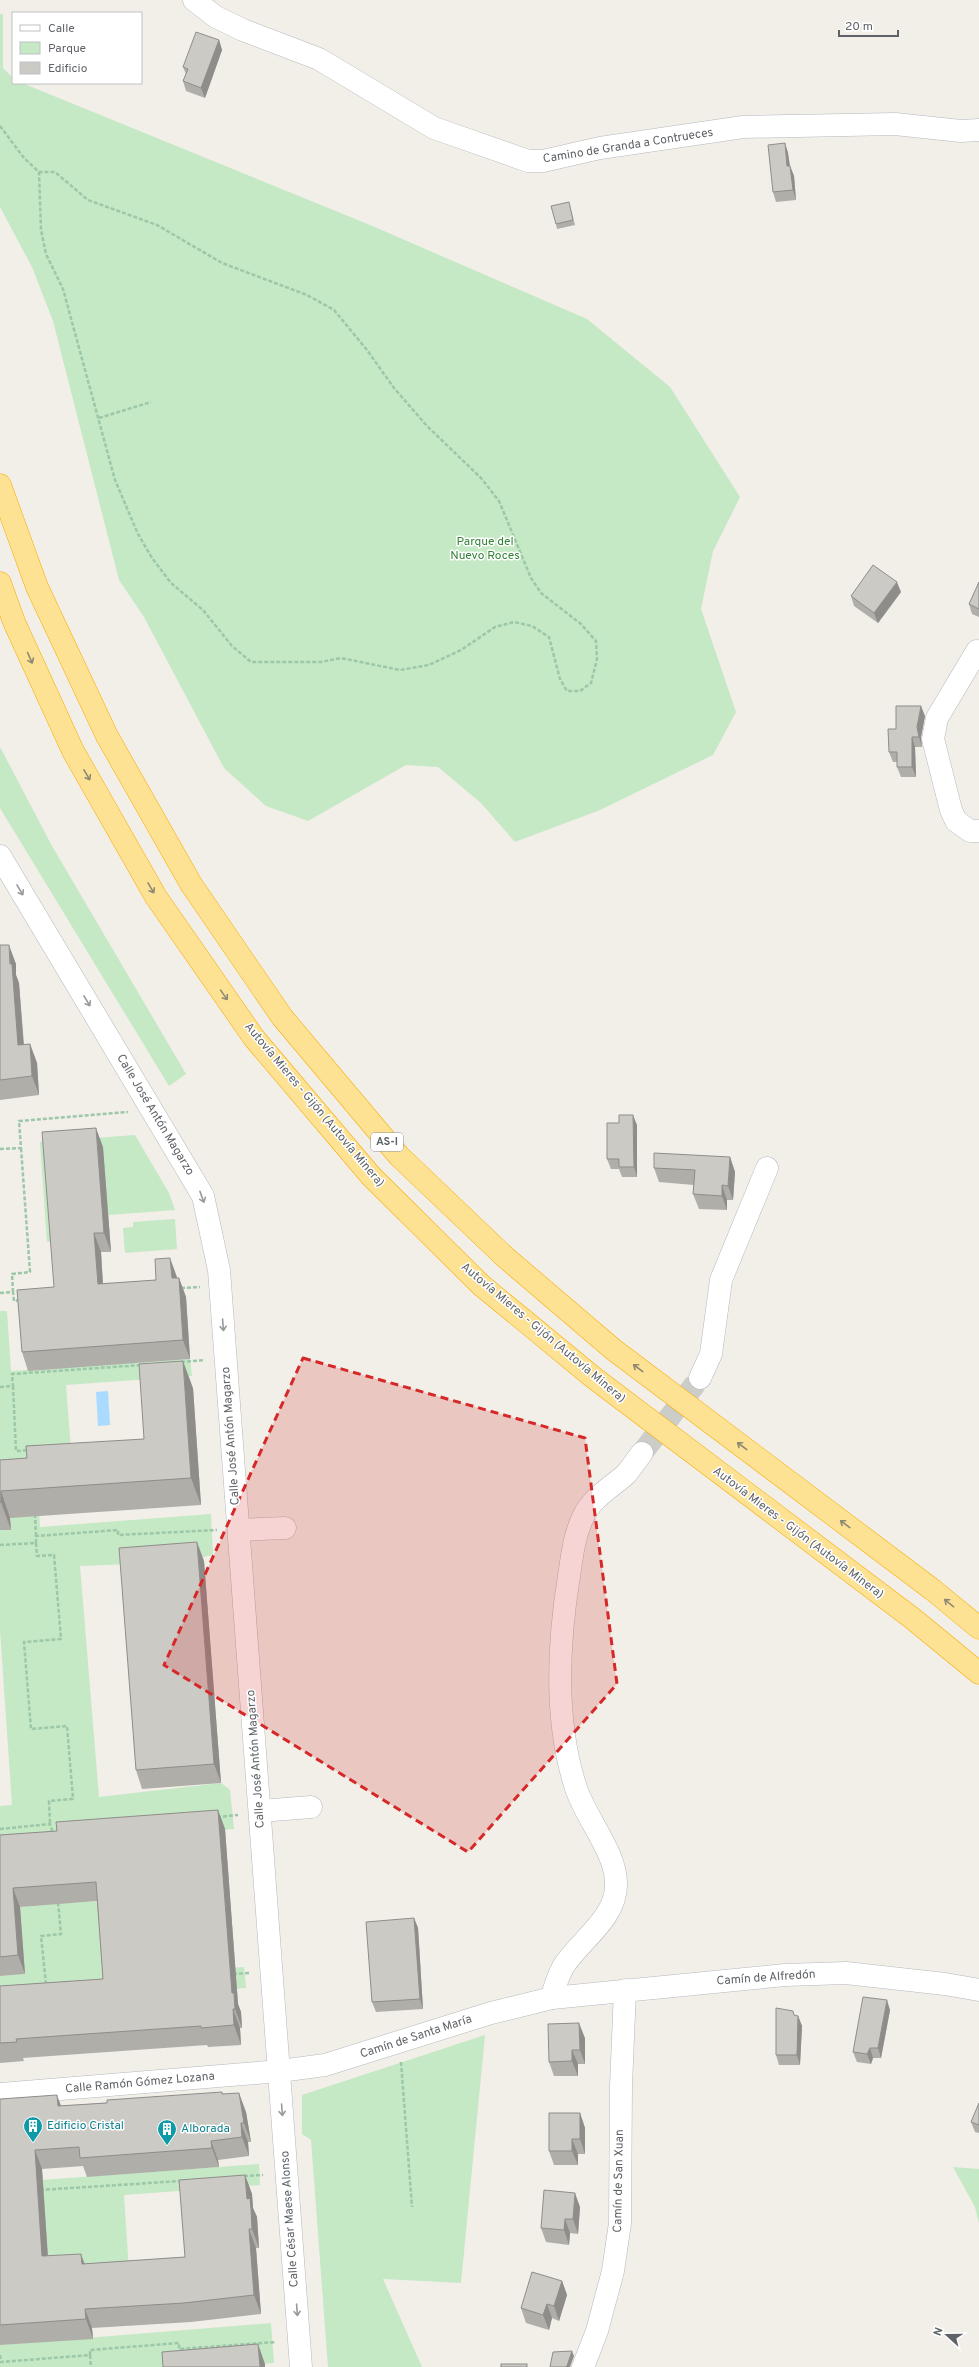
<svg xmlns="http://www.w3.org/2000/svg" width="979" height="2367" font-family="Overpass,sans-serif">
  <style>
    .green { fill: #c5e8c5 }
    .water { fill: #aadaff }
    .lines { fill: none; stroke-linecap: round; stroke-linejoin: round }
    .minor-tunnel { stroke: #ccccc8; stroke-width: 22; stroke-dasharray: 22 11; stroke-linecap: butt }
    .minor-casing { stroke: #b5b8bc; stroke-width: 23 }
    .highway-casing { stroke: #f9ab00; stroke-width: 23 }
    .path { stroke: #9cc7a9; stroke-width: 2.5; stroke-dasharray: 4 2; stroke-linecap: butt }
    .minor { stroke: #fff; stroke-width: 22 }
    .highway { stroke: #fde293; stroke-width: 22 }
    .wall { fill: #afaea9 }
    .shaded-wall { fill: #8f8d8a }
    .building { fill: #cccac5; stroke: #8f8d8a }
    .oneway { stroke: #8e8975 }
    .oneway2 { stroke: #979a9d }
    .marked { fill: #d62828; fill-opacity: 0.2; stroke: #d62828; stroke-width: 3; stroke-dasharray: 8 5; stroke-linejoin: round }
    .labels { text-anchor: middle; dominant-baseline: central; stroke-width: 3; stroke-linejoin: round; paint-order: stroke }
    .shield { fill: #fff; stroke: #8f9295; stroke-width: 1 }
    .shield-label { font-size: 11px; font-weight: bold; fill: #5f6368 }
    .street-label { font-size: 12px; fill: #5f6368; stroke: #fff }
    .park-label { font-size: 12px; fill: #348238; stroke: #fff }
    .culture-label { font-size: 12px; fill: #0d838f; stroke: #fff; text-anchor: start }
  </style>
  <rect width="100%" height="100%" fill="#f1efe8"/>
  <g class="green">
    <path d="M0,14H3V68L13,78V83H22L370,225L587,319L670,387L740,497L713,551L701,609L736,712L713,755L600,810L515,842L481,803L438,767L406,765L308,821L266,806L224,768L144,617L119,580L53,321L32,267L0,207Z"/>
    <path d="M0,747L52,846L186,1074L169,1086L0,808Z"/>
    <path d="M135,1135L169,1193L175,1210L108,1215L103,1147L56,1241L47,1242L40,1142Z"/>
    <path d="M175,1219L177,1249L125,1253L123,1228L133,1227V1222Z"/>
    <path d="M0,1311H7L11,1371L190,1359L192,1376L66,1385L72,1462L36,1466L40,1527L211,1514L213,1555L203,1557L204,1561L80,1566L99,1797L221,1783L230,1790L234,1829L63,1841L68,1903L103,1901L108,1977L244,1967L246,1988L75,2000L79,2054L64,2052L0,2006V1976L25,1974L20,1907L50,1904L0,1855V1806L12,1805L0,1630V1530L11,1529L9,1487L0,1467Z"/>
    <path d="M485,2035L461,2283L383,2279L422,2367H328L311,2140L302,2134V2095Z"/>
    <path d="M259,2164L260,2185L124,2195L129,2272L49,2275L0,2183Z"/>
    <path d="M953,2167L979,2169V2224L975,2207Z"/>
    <path d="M271,2323L274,2363L220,2367H0V2345Z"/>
  </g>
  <path class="water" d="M108,1391L110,1425L98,1426L96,1392Z"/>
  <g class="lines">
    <path class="minor-tunnel" d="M642,1453L700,1378"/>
    <defs>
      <g id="minor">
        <path d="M194,0L216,17L243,30L319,59L434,128L528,161H543L600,148L743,127L895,124L961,131L979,130"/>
        <path d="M977,651L937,718L933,739L951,810L956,821L970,831H979"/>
        <path d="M0,856L203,1196L219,1270L301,2367"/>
        <path d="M700,1378L711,1354L721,1280L767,1168"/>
        <path d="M239,1530L285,1528"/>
        <path d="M260,1811L311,1807"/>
        <path d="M552,1998C554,1987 558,1977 563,1967C579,1941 616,1919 616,1885C617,1853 586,1819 576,1788C554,1721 558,1644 569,1576C572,1556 574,1536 583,1517C591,1499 610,1488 625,1475C631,1469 636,1460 642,1453"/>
        <path d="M0,2094L280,2071L325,2065L491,2013L552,1998L785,1975L846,1973L945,1984L979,1990"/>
        <path d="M583,2367L597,2331L613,2271L620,2223L621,2086L625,1990"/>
      </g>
      <g id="highway">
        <path d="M0,485L37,587L107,736L191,884L282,1017L399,1156L505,1257L614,1350L933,1590L979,1628"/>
        <path d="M0,583L14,622L73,751L156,897L254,1038L371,1176L481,1285L594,1378L912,1618L979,1673"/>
      </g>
    </defs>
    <use href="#minor" class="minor-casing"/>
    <use href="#highway" class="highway-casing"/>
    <g class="path">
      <path d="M0,126L24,158L39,172H55L88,200L157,225L222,263L307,295L334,310L367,350L394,388L427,426L481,478L499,501L531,578L541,593L581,624L596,641L597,659L591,683L580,691H567L560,679L549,637L532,626L514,622L495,627L461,650L429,665L400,670L341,658L321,662H251L232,646L203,610L171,583L152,558L138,534L115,480L63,289L46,254L41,230L39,172"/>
      <path d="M99,418L151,402"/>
      <path d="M0,1149L21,1148L19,1121L128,1112"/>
      <path d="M181,1288L200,1287"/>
      <path d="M13,1292L12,1274L30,1272L21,1148"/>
      <path d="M0,1293L13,1292L14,1301L20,1300"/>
      <path d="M181,1362L205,1360"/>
      <path d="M13,1386L16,1451L30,1450"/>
      <path d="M0,1387L13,1386L12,1374L142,1365"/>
      <path d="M35,1514L36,1536"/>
      <path d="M36,1543L37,1556L54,1555L61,1639L24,1642L31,1729L67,1726L73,1799L49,1801L50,1824"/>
      <path d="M0,1545L36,1543V1536L118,1530V1535L217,1530"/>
      <path d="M217,1817L238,1815"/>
      <path d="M0,1829L50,1824L53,1833"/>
      <path d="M233,1974L249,1973"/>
      <path d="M46,1984L41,1936L61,1934L58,1902"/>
      <path d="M401,2062L412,2207"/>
      <path d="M244,2176L263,2175"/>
      <path d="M40,2190L181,2181"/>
      <path d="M0,2355L1,2362L90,2355V2350L179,2343V2349L276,2342"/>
      <path d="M90,2355L91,2367"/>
    </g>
    <use href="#minor" class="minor"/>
    <use href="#highway" class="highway"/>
  </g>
  <g class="wall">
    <path d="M219,40L222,50L205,98L186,91L183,81L186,74L183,67Z"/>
    <path d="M785,143L788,153L790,166L794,176L796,200L776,202L773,192Z"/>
    <path d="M570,207L575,225L557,229L556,224Z"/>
    <path d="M979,582V617L972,614L969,604Z"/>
    <path d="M901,592L878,623L854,606L851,596Z"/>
    <path d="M925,716L921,737L922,747H915L916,777H901L897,767V762H893L889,752L896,729Z"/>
    <path d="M0,945L16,964V975L19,983L24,1044H30L37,1063L39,1095L0,1100Z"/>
    <path d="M637,1125V1177H622L619,1169H611L607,1159Z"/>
    <path d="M103,1147L111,1252H101L103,1284L179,1278L186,1297L190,1359L28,1371L22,1352L54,1287Z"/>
    <path d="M730,1157L735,1172L733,1200H727V1210L699,1209L693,1194L694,1185L659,1182L654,1168Z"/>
    <path d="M193,1388L201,1505L10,1518L11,1530H0V1460L27,1458L144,1439Z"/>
    <path d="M204,1561L221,1783L142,1789L136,1770Z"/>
    <path d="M218,1810L225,1829L238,2004L241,2012L242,2028H240L241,2045L208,2047L207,2045L79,2054L23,2058L24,2061L0,2063V1986L103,1979L97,1901L20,1907L25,1974L0,1976V1835L57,1831Z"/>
    <path d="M414,1918L418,1928L423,2009L376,2012L372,2002Z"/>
    <path d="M890,2010L881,2058H873L871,2064L857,2062L853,2052Z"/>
    <path d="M795,2015L798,2016L802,2026L800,2065H779L776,2055Z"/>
    <path d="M585,2038V2064H578V2076H554L549,2062Z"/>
    <path d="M223,2094L246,2112L251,2142H248L249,2156L218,2160L219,2167L87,2177L83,2166L42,2169L48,2256L85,2264L185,2257L245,2175L252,2194L253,2208L257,2217L259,2248H256L261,2314L191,2322L92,2328L93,2339L0,2345V2099L61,2106Z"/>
    <path d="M979,2103V2133L975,2132L971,2122Z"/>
    <path d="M580,2113L585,2128V2154H578V2165H554L549,2151Z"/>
    <path d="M580,2207L578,2234L570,2233L569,2245L546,2242L541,2228Z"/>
    <path d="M562,2281L567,2295L559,2321L552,2318L549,2330L526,2323L521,2308Z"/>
  </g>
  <g class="shaded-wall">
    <path d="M219,40L222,50L205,98L201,88Z"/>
    <path d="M785,143L788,153L791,176L787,166Z"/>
    <path d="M790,166L794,176L796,200L793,190Z"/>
    <path d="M897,582L901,592L878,623L874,613Z"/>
    <path d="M921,706L925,716L921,737L922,747L919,737L917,727Z"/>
    <path d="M912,737L915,747L916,777L912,767Z"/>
    <path d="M9,945L16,964V975L19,983L25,1064L18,1045Z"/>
    <path d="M30,1044L37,1063L39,1095L32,1076Z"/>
    <path d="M633,1115L637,1125V1177L634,1167Z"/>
    <path d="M96,1128L103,1147L111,1252L104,1233Z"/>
    <path d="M730,1157L735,1172L733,1200L728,1186Z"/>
    <path d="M722,1185L727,1200V1210L722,1196Z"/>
    <path d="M94,1233L101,1252L104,1303L98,1284Z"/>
    <path d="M170,1258L177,1277L179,1297L172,1278Z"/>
    <path d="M179,1278L186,1297L190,1359L183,1340Z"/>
    <path d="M183,1361L193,1388L201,1505L191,1478Z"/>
    <path d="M1,1491L10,1518L11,1530L1,1502Z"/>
    <path d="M197,1542L204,1561L221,1783L214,1764Z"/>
    <path d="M218,1810L225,1829L238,2004L241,2012L242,2028L235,2009L232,1993Z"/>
    <path d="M13,1888L20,1907L25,1974L18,1955Z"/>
    <path d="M414,1918L418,1928L423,2009L420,1999Z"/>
    <path d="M887,2000L890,2010L881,2058L878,2048Z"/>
    <path d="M233,2009L240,2028L241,2045L234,2025Z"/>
    <path d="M798,2016L802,2026L800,2065L797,2055Z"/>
    <path d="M579,2023L585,2038V2064L580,2050Z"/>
    <path d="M870,2048L873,2058L871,2064L867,2054Z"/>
    <path d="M572,2050L578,2064V2076L572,2061Z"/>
    <path d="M239,2093L246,2112L251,2142L244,2123Z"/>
    <path d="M57,2095L64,2114L58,2106Z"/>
    <path d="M580,2113L585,2128V2154L580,2139Z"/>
    <path d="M241,2123L248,2142L249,2156L242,2137Z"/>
    <path d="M572,2139L578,2154V2165L572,2151Z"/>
    <path d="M211,2141L218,2160L219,2167L212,2148Z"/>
    <path d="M35,2150L42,2169L49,2275L42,2256Z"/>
    <path d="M245,2175L252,2194L253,2208L257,2217L259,2248L252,2229L247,2199Z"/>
    <path d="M575,2193L580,2207L578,2234L573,2219Z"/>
    <path d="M565,2219L570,2233L569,2245L564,2230Z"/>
    <path d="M249,2229L256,2248L261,2314L254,2295Z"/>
    <path d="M81,2254L88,2273L82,2264Z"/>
    <path d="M562,2281L567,2295L559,2321L554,2306Z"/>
    <path d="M547,2304L552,2318L549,2330L543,2315Z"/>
    <path d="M85,2309L92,2328L93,2339L86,2319Z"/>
    <path d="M258,2344L265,2364V2367H260Z"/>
    <path d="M572,2351L574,2356L570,2367H566Z"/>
  </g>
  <g class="building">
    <path d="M196,32L219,40L201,88L183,81L188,69L183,67Z"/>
    <path d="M785,143L787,166H790L793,190L773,192L768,145Z"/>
    <path d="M569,202L573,220L556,224L551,206Z"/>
    <path d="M873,565L897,582L874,613L851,596Z"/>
    <path d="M979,582V609L969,604Z"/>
    <path d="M896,706H921L917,727L919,737H912V767H897V752H889L888,729H896Z"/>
    <path d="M0,945H9L10,964H12L18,1045L30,1044L32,1076L0,1080Z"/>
    <path d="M619,1115H633L634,1167H619V1159H607V1123H619Z"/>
    <path d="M96,1128L104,1233H94L98,1284L156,1280L155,1259L170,1258L172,1278H179L183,1340L22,1352L17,1290L54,1287L42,1132Z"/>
    <path d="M654,1153L730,1157L728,1186L722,1185V1196L693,1194L695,1170L654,1168Z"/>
    <path d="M183,1361L191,1478L1,1491V1502L0,1503V1460L27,1458L26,1446L144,1439L139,1364Z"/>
    <path d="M197,1542L214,1764L136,1770L119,1548Z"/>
    <path d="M218,1810L232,1993H234L235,2009H233L234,2025L201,2028V2026L72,2035L16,2039L17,2042L0,2043V1986L103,1979L96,1882L13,1888L18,1955L0,1957V1835L57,1831L56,1822Z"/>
    <path d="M414,1918L420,1999L372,2002L366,1922Z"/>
    <path d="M863,1997L887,2000L878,2048H870L867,2054L853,2052Z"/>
    <path d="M776,2008L793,2011L794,2015L798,2016L797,2055H776Z"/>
    <path d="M579,2023L580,2050H572V2061L549,2062L548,2024Z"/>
    <path d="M222,2092V2094L239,2093L244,2123H241L242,2137L211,2141L212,2148L80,2158L79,2147L35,2150L42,2256L81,2254L82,2264L185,2257L179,2180L245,2175L247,2199L250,2198L251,2209L252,2229H249L254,2295L184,2303L85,2309L86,2319L0,2325V2099L57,2095L58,2106L107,2103V2100Z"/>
    <path d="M979,2103V2125L971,2122Z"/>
    <path d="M549,2113H580V2139H572V2151H549Z"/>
    <path d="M544,2190L575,2193L573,2219H565L564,2230L541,2228Z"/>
    <path d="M532,2272L562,2281L554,2306L547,2304L543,2315L521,2308Z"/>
    <path d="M258,2344L260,2367H163L162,2352Z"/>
    <path d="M572,2351L567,2366L566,2367H550L553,2352Z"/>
    <rect x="501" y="2364" width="26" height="3"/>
  </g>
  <defs><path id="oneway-shaft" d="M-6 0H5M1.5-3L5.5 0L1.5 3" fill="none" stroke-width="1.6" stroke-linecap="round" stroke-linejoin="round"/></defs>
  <g class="oneway">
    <use href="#oneway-shaft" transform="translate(30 658) rotate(66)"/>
    <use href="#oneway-shaft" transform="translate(87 775) rotate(60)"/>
    <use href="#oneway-shaft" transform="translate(151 888) rotate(60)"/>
    <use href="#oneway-shaft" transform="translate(224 995) rotate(55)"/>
    <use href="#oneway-shaft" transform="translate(638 1368) rotate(-143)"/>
    <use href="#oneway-shaft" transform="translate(742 1446) rotate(-143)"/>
    <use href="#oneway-shaft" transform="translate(845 1524) rotate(-143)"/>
    <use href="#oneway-shaft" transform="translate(949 1603) rotate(-141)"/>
  </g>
  <g class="oneway2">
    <use href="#oneway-shaft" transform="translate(20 890) rotate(59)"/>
    <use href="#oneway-shaft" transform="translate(87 1001) rotate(59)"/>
    <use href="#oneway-shaft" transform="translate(202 1197) rotate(70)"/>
    <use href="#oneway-shaft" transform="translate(223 1325) rotate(86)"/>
    <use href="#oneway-shaft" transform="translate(282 2110) rotate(86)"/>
    <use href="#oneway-shaft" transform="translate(297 2310) rotate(86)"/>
  </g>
  <path class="marked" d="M303,1358L585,1438L617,1684L468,1852L164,1665Z"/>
  <defs>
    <symbol id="building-pin" viewBox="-11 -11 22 30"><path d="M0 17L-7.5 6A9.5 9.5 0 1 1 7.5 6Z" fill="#0f9aa8" stroke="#fff"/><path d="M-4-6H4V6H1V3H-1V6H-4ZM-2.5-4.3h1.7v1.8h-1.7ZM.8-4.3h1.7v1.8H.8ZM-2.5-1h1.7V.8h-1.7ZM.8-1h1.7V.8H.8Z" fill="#fff"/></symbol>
  </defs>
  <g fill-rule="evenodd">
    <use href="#building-pin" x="22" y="2115" width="22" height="30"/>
    <use href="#building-pin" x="156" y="2118" width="22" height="30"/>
  </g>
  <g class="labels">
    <rect class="shield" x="371" y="1133" width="32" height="18" rx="3"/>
    <g class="shield-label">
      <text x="387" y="1142">AS-I</text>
    </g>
    <g class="street-label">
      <text transform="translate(628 146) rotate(-9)">Camino de Granda a Contrueces</text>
      <text transform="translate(314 1105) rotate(50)">Autovía Mieres - Gijón (Autovía Minera)</text>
      <text transform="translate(155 1115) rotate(59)">Calle José Antón Magarzo</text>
      <text transform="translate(543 1333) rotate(40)">Autovía Mieres - Gijón (Autovía Minera)</text>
      <text transform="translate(231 1436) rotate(-94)">Calle José Antón Magarzo</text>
      <text transform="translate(798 1533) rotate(37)">Autovía Mieres - Gijón (Autovía Minera)</text>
      <text transform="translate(256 1759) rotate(-94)">Calle José Antón Magarzo</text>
      <text transform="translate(766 1978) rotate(-4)">Camín de Alfredón</text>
      <text transform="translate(416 2037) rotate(-18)">Camín de Santa María</text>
      <text transform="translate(140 2083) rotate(-5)">Calle Ramón Gómez Lozana</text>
      <text transform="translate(619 2181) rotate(-89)">Camín de San Xuan</text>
      <text transform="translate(290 2219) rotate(-94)">Calle César Maese Alonso</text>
    </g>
    <g class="park-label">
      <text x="485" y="542">Parque del<tspan x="485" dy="14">Nuevo Roces</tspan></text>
    </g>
    <g class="culture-label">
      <text x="47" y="2126">Edificio Cristal</text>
      <text x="181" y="2129">Alborada</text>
    </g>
  </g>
  <rect x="12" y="12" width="130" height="72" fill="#ffffff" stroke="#bfc1c3"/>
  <rect x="20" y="25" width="20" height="6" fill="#ffffff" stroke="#bfc1c3"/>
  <text x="48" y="32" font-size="12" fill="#5f6368">Calle</text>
  <rect x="20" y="42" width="20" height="12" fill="#c5e8c5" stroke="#bfc1c3"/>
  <text x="48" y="52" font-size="12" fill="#5f6368">Parque</text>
  <rect x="20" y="62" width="20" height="12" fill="#cccac5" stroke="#bfc1c3"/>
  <text x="48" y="72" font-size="12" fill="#5f6368">Edificio</text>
  <g transform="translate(947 2335) rotate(291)" stroke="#ffffff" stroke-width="3" paint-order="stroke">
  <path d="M0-3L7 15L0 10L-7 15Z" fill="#5f6368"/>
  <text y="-6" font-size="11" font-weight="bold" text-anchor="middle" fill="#5f6368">N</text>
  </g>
  <path d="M839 30v6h59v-6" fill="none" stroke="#5f6368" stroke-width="2"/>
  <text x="845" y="30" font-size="12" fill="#5f6368" stroke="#ffffff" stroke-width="3" paint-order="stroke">20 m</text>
</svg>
